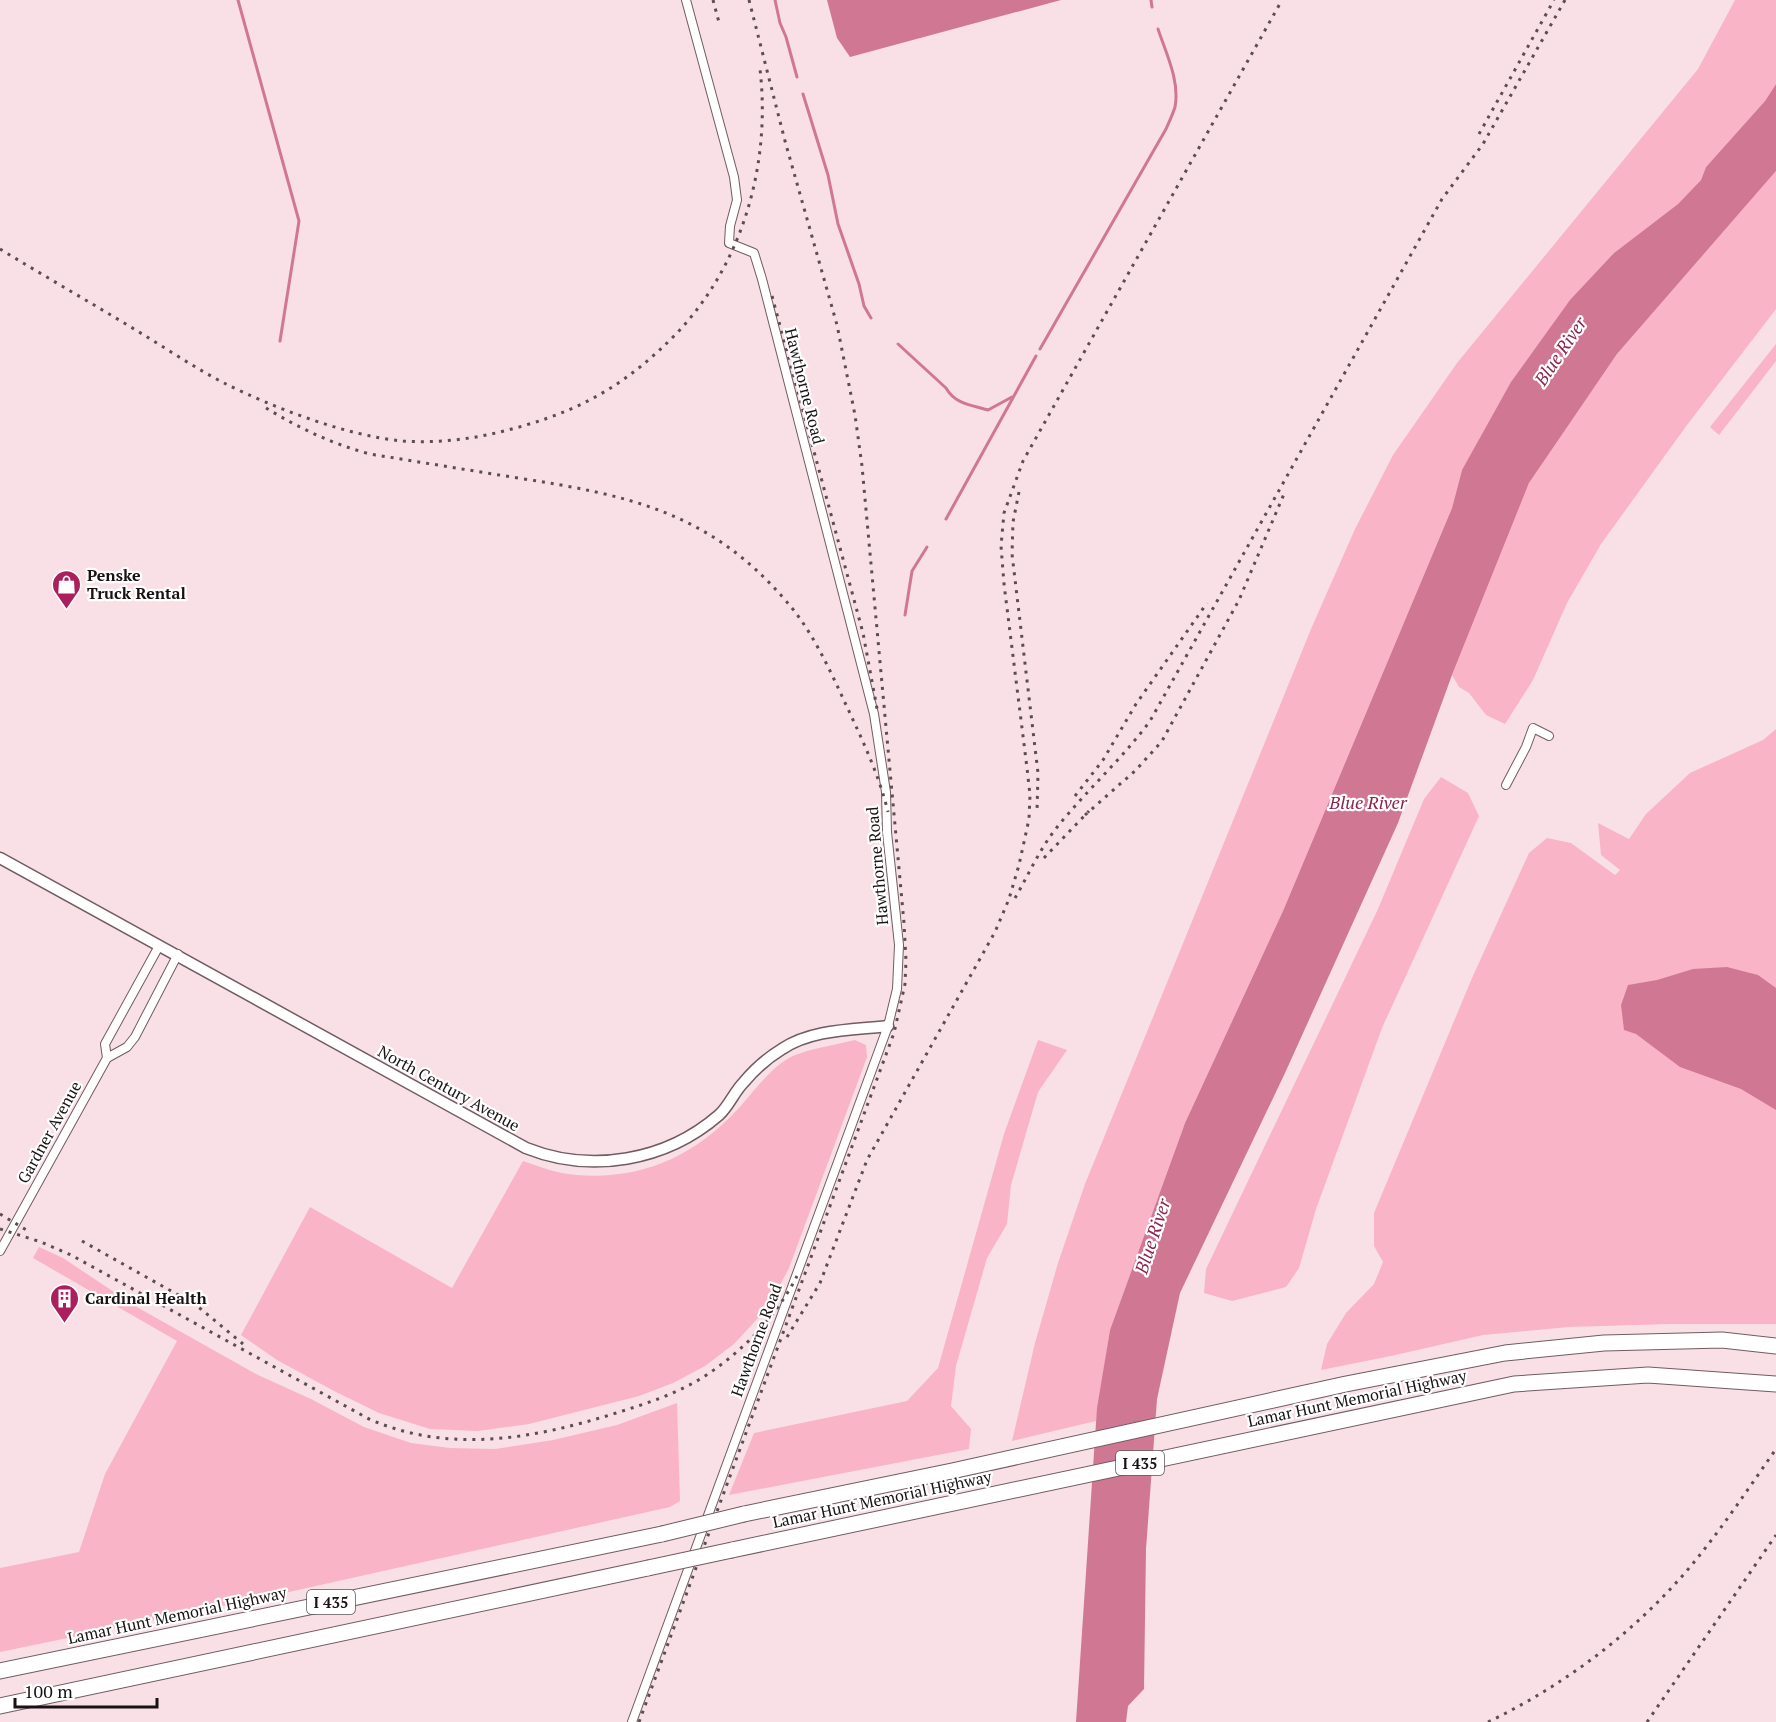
<svg xmlns="http://www.w3.org/2000/svg" width="1776" height="1722" font-family="'PT Serif',serif">
  <style>
    .green { fill: #fab4c8 }
    .water { fill: #d07893 }
    .lines { fill: none; stroke-linecap: round; stroke-linejoin: round }
    .stream { stroke: #d07893; stroke-width: 3 }
    .minor-casing { stroke: #705c61; stroke-width: 10 }
    .tertiary-casing { stroke: #705c61; stroke-width: 13 }
    .motorway-casing { stroke: #705c61; stroke-width: 17 }
    .minor { stroke: #fff; stroke-width: 8 }
    .tertiary { stroke: #fff; stroke-width: 10 }
    .motorway { stroke: #fff; stroke-width: 15 }
    .rail { stroke: #5b4e52; stroke-width: 3; stroke-dasharray: 3 6; stroke-linecap: butt }
    .motorway-bridge-casing { stroke: #705c61; stroke-width: 17; stroke-linecap: butt }
    .motorway-bridge { stroke: #fff; stroke-width: 15 }
    .labels { text-anchor: middle; dominant-baseline: central; stroke-width: 4.5; stroke-linejoin: round; paint-order: stroke }
    .shield { fill: #fff; stroke: #5e585a; stroke-width: 1.5 }
    .shield-label { font-size: 15px; font-weight: bold; fill: #191113 }
    .street-label { font-size: 16px; fill: #191113; stroke: #fff }
    .poi-label { font-size: 16px; font-weight: bold; fill: #191113; stroke: #fff; text-anchor: start }
    .water-label { font-size: 18px; font-style: italic; fill: #8c234e; stroke: #fff }
  </style>
  <rect width="100%" height="100%" fill="#f8e0e6"/>
  <g class="green">
    <path d="M1735,0H1776V84L1765,101L1706,167L1701,180L1678,204L1614,253L1462,470L1452,508L1283,911L1185,1123L1110,1330L1096,1421L1012,1441L1035,1343L1058,1263L1085,1184L1311,629L1355,529L1393,455L1457,363L1698,69Z"/>
    <path d="M1776,171V309L1687,425L1601,544L1567,603L1533,680L1505,724L1486,715L1469,693L1459,687L1452,675L1529,483L1617,354Z"/>
    <path d="M1776,344V361L1719,435L1710,427Z"/>
    <path d="M1776,729V1324H1670L1569,1327L1483,1335L1391,1356L1321,1370L1327,1344L1346,1313L1374,1284L1383,1262L1374,1246V1213L1472,978L1529,853L1547,838L1571,843L1615,875L1620,870L1601,855L1598,823L1629,839L1646,814L1690,773L1763,740Z"/>
    <path d="M1441,777L1468,793L1479,816L1382,1028L1316,1209L1299,1268L1286,1287L1232,1301L1204,1293L1206,1269L1378,909L1424,799Z"/>
    <path d="M855,1040L866,1045L867,1057L789,1268L769,1306L734,1344L705,1366L673,1383L639,1396L529,1424L478,1431L430,1429L379,1413L334,1391L277,1360L241,1335L310,1207L452,1288L523,1161C540,1167 559,1174 577,1175C641,1180 693,1157 737,1110C752,1094 772,1065 793,1056C812,1048 835,1045 855,1040Z"/>
    <path d="M1038,1040L1067,1050L1038,1092L1011,1185L1007,1224L987,1258L956,1366L951,1406L971,1429L969,1449L729,1495L754,1433L907,1401L938,1368L1004,1134Z"/>
    <path d="M39,1247L63,1258L135,1306L258,1375L311,1399L364,1427L411,1443L450,1448L495,1449L553,1440L617,1425L677,1403L680,1501L670,1507L280,1594L0,1652V1568L79,1552L105,1474L177,1341L33,1258Z"/>
  </g>
  <g class="water">
    <path d="M827,0H1061L850,57L837,38Z"/>
    <path d="M1776,84V171L1617,354L1529,483L1452,675L1398,823L1285,1073L1180,1293L1157,1399L1146,1549L1144,1689L1128,1706L1126,1722H1076L1097,1408L1110,1330L1185,1123L1283,911L1452,508L1462,470L1511,382L1570,300L1614,253L1678,204L1701,180L1706,167L1765,101Z"/>
    <path d="M1727,967L1758,975L1776,988V1110L1741,1089L1680,1067L1636,1034L1624,1030L1621,1005L1628,985L1657,980L1693,969Z"/>
  </g>
  <g class="lines">
    <g class="stream">
      <path d="M238,0L299,221L280,341"/>
      <path d="M775,0L780,23L786,37L797,77"/>
      <path d="M1151,0L1152,7"/>
      <path d="M803,94L828,175L838,224L859,284L864,306L871,318"/>
      <path d="M898,344L946,388C955,404 971,405 988,410L1012,397"/>
      <path d="M1040,349L1166,129C1169,122 1173,114 1175,107C1180,81 1166,53 1158,29"/>
      <path d="M946,519L1036,356"/>
      <path d="M905,615L912,571L927,547"/>
    </g>
    <defs>
      <g id="minor">
        <path d="M1506,785L1526,747L1533,728L1549,736"/>
        <path d="M107,1058L127,1047L135,1037L178,954"/>
        <path d="M0,1251L107,1058L105,1044L159,946"/>
        <path d="M632,1722L888,1026L897,989L899,945L887,832L886,792L874,714L762,279L754,253L729,243L730,226L737,200L734,177L686,0"/>
      </g>
      <path id="tertiary" d="M0,858L526,1148C591,1174 666,1161 719,1115C729,1106 734,1092 744,1082C754,1070 769,1057 782,1049C812,1029 853,1030 888,1026"/>
      <g id="motorway">
        <path d="M744,1514L952,1471L1346,1384L1505,1353L1604,1343L1722,1340L1776,1346"/>
        <path d="M732,1550L1514,1384L1648,1375L1776,1384"/>
        <path d="M0,1671L662,1534"/>
        <path d="M0,1706L648,1568"/>
      </g>
    </defs>
    <use href="#minor" class="minor-casing"/>
    <use href="#tertiary" class="tertiary-casing"/>
    <use href="#motorway" class="motorway-casing"/>
    <use href="#minor" class="minor"/>
    <use href="#tertiary" class="tertiary"/>
    <use href="#motorway" class="motorway"/>
    <g class="rail">
      <path d="M713,0L720,26"/>
      <path d="M1479,134L1554,0"/>
      <path d="M0,249C46,277 93,304 139,332C167,349 195,368 224,383C274,408 347,436 403,441C445,444 486,437 526,425C588,407 631,380 676,334C743,264 771,164 760,69"/>
      <path d="M772,296L863,633L878,714"/>
      <path d="M266,408C299,428 332,444 370,454C419,462 468,470 518,478C628,495 710,512 786,601C810,628 826,662 841,694C859,733 878,771 888,812"/>
      <path d="M1019,492L1013,522L1012,554L1038,773L1037,811"/>
      <path d="M1075,796L1103,760L1136,704L1207,603"/>
      <path d="M1085,815L1136,770L1162,741L1239,600L1284,494"/>
      <path d="M1044,858L1089,811"/>
      <path d="M1015,898C1029,874 1040,848 1058,826C1087,790 1122,759 1150,721L1442,199L1483,144L1565,0"/>
      <path d="M0,1214L28,1231"/>
      <path d="M0,1229L41,1242L71,1255L369,1419C449,1454 532,1439 613,1414C645,1404 677,1394 705,1376C743,1351 776,1317 797,1276"/>
      <path d="M82,1241L196,1305L243,1344"/>
      <path d="M787,1337L820,1283L867,1160L995,932L1009,899L1019,865L1029,819L1030,795L1027,768L1004,584L1001,546L1004,513L1023,461L1282,0"/>
      <path d="M639,1722L894,1033L905,984L906,961L904,923L862,466L855,415L837,325L785,141L749,0"/>
      <path d="M1488,1722C1565,1685 1635,1632 1690,1567C1721,1530 1748,1489 1776,1449"/>
      <path d="M1647,1722L1776,1535"/>
    </g>
    <defs>
      <g id="motorway-bridge">
        <path d="M662,1534L744,1514"/>
        <path d="M648,1568L732,1550"/>
      </g>
    </defs>
    <use href="#motorway-bridge" class="motorway-bridge-casing"/>
    <use href="#motorway-bridge" class="motorway-bridge"/>
  </g>
  <defs>
    <symbol id="shop-pin" viewBox="-11 -11 22 30"><path d="M0 17L-7.5 6A9.5 9.5 0 1 1 7.5 6Z" fill="#ac1f5d" stroke="#fff"/><path d="M-5-2.5h2.3a2.7 3.5 0 0 1 5.4 0H5L5.5 6h-11ZM-1.5-2.5h3a1.5 2.3 0 0 0-3 0Z" fill="#fff"/></symbol>
    <symbol id="building-pin" viewBox="-11 -11 22 30"><path d="M0 17L-7.5 6A9.5 9.5 0 1 1 7.5 6Z" fill="#ac1f5d" stroke="#fff"/><path d="M-4-6H4V6H1V3H-1V6H-4ZM-2.5-4.3h1.7v1.8h-1.7ZM.8-4.3h1.7v1.8H.8ZM-2.5-1h1.7V.8h-1.7ZM.8-1h1.7V.8H.8Z" fill="#fff"/></symbol>
  </defs>
  <g fill-rule="evenodd">
    <use href="#shop-pin" x="50" y="568" width="33" height="45"/>
    <use href="#building-pin" x="48" y="1282" width="33" height="45"/>
  </g>
  <g class="labels">
    <g class="shield">
      <rect x="1116" y="1451" width="48" height="24" rx="4.5"/>
      <rect x="307" y="1590" width="48" height="24" rx="4.5"/>
    </g>
    <g class="shield-label">
      <text x="1140" y="1463">I 435</text>
      <text x="331" y="1602">I 435</text>
    </g>
    <g class="street-label">
      <text transform="translate(805 386) rotate(76)">Hawthorne Road</text>
      <text transform="translate(877 866) rotate(-95)">Hawthorne Road</text>
      <text transform="translate(449 1088) rotate(29)">North Century Avenue</text>
      <text transform="translate(49 1132) rotate(-61)">Gardner Avenue</text>
      <text transform="translate(756 1340) rotate(-70)">Hawthorne Road</text>
      <text transform="translate(1357 1398) rotate(-12)">Lamar Hunt Memorial Highway</text>
      <text transform="translate(882 1499) rotate(-12)">Lamar Hunt Memorial Highway</text>
      <text transform="translate(177 1615) rotate(-12)">Lamar Hunt Memorial Highway</text>
    </g>
    <g class="poi-label">
      <text x="87" y="575">Penske<tspan x="87" dy="18">Truck Rental</tspan></text>
      <text x="85" y="1298">Cardinal Health</text>
    </g>
    <g class="water-label">
      <text transform="translate(1560 351) rotate(-56)">Blue River</text>
      <text x="1368" y="802">Blue River</text>
      <text transform="translate(1152 1236) rotate(-72)">Blue River</text>
    </g>
  </g>
  <path d="M15 1698v9h142v-9" fill="none" stroke="#191113" stroke-width="3"/>
  <text x="24" y="1698" font-size="18" fill="#191113" stroke="#ffffff" stroke-width="4.5" paint-order="stroke">100 m</text>
</svg>
